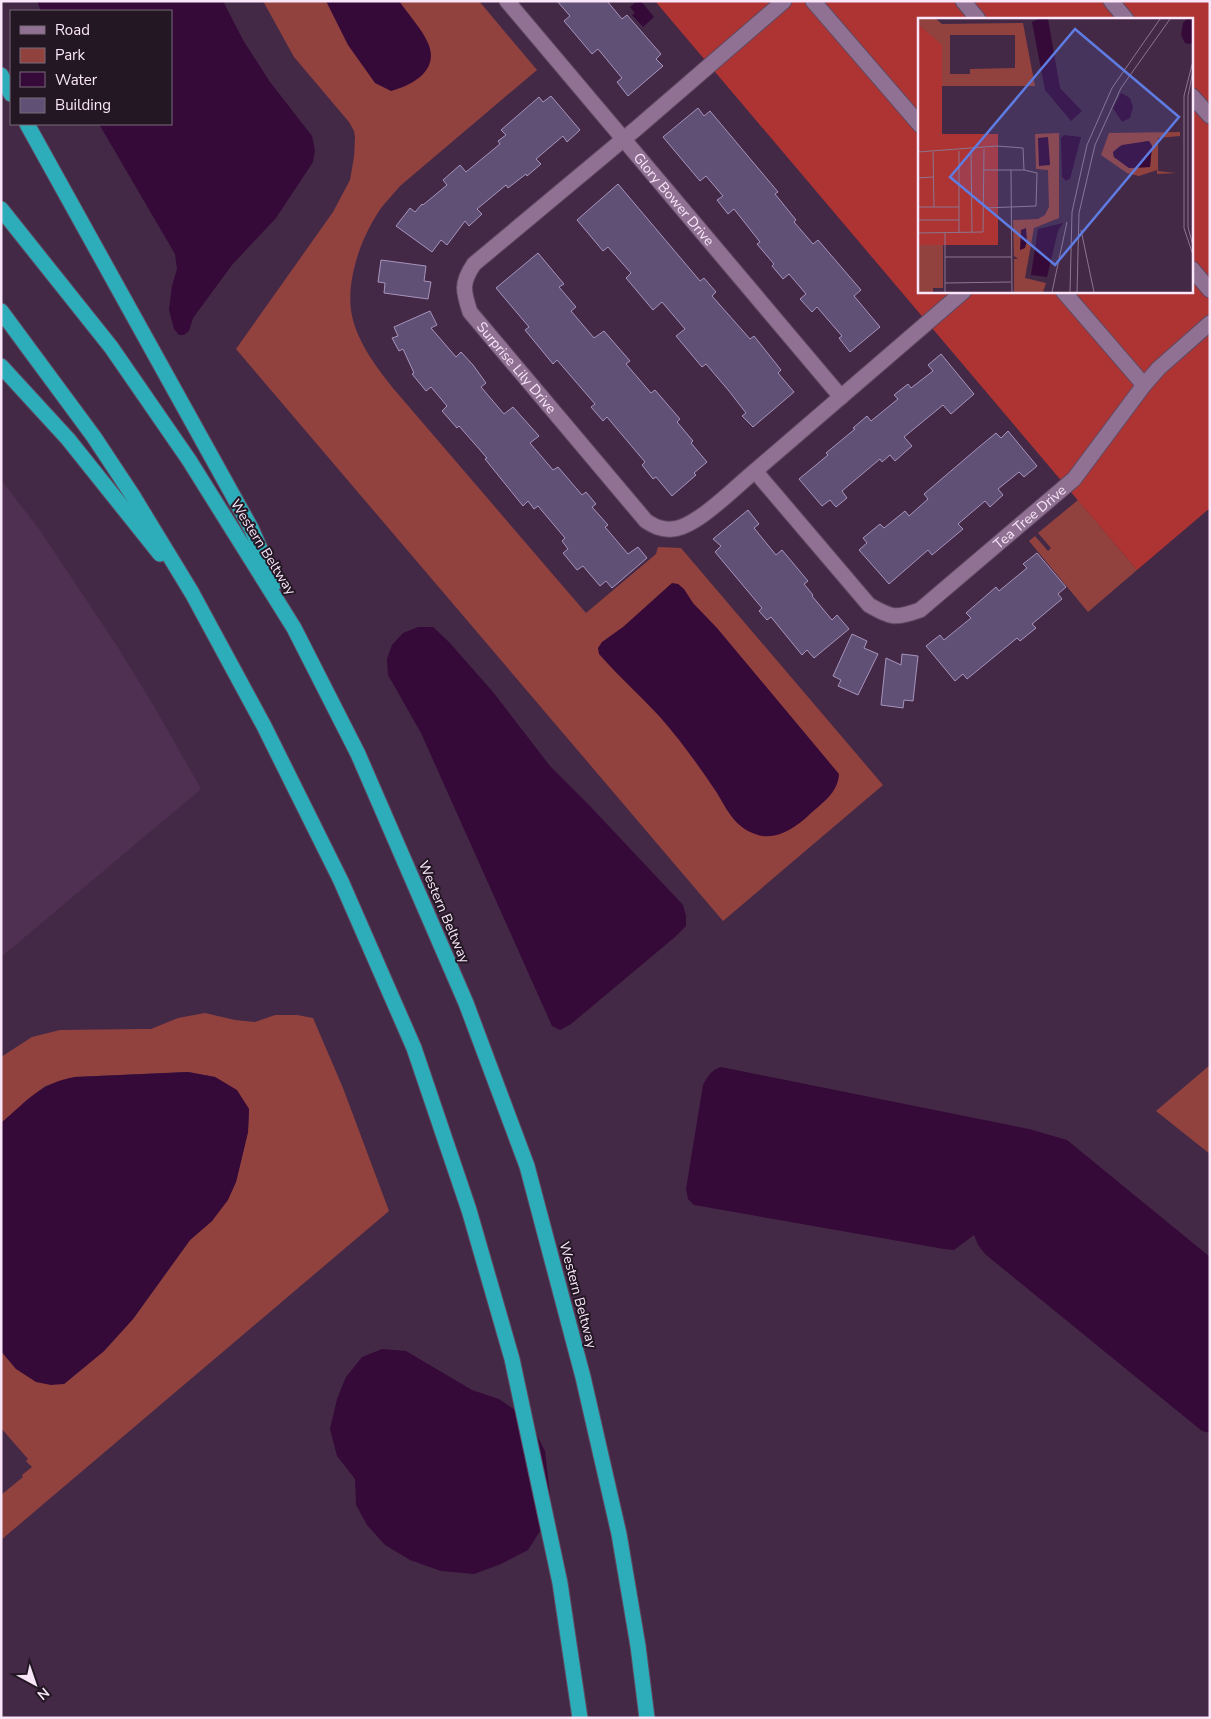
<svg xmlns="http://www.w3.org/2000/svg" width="1211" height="1719" font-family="'Nunito Sans',sans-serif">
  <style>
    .built { fill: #503052 }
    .green { fill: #91423e }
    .forest { fill: #ad3433; fill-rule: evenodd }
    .water { fill: #350938 }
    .building { fill: #615075; stroke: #a694bd }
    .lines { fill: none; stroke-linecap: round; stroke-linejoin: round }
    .minor-casing { stroke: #604861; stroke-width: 17 }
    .motorway-casing { stroke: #604861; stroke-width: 17 }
    .minor { stroke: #917193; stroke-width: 15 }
    .motorway { stroke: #2cadb9; stroke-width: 15 }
    .labels { text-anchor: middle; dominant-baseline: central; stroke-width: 4; stroke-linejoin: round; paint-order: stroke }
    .street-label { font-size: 14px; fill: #f9e7f9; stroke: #241724 }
    .inset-road { fill: none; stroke: #8c758e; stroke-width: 1 }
    .view { fill: #5f7ce2; fill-opacity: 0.15; stroke: #5f7ce2; stroke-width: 2.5 }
    .inset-edge { fill: none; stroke: #f9e7f9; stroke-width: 2.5 }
  </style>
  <rect width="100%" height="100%" fill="#442946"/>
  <path class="built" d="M1,480L39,529L115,643L155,708L201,789L1,957Z"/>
  <g class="green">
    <path d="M263,1H479L537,70L400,186C392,196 382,205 376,216C360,241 347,280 351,310C355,339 375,365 392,387L586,613L656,554L658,547L681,548L883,785L723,921L236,349L333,212L350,180L354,157L355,137L354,131L349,122L294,57Z"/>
    <path d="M1078,500L1137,570L1088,612L1029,541L1035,536L1048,551L1051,548L1038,533Z"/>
    <path d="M205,1013L235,1020L255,1022L275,1015H297L313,1018L343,1088L389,1211L1,1540V1495L23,1477L22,1475L32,1467L26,1461L28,1459L1,1428V1351L16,1369L64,1384L104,1351L133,1319L190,1240L212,1221L236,1182L248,1132L249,1109L236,1090L215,1077L188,1072L75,1077L45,1086L1,1123V1057L32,1037L60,1030L143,1029H151L178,1018Z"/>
    <path d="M1210,1065V1154L1156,1111Z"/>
  </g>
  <path class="forest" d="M655,1H1210V508L1137,570ZM920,19H1192V291H920Z"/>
  <g class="water">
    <path d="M37,1H223L243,40L270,82L312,136L315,150L313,162L276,218L232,265L193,318L189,331L184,335H179L174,329L169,310L172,286L177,269L175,254L99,124H171V11H41Z"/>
    <path d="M326,1H399C408,14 422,29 428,43C440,70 413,85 391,91L375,83L348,45Z"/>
    <path d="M637,1H641L654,17L643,27L632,15L635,13L630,7Z"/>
    <path d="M672,583L678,584L684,589L693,603L717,628L839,774C838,793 822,803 809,815C795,828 775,842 755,834C735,827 727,810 717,793C699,766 681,741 660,717C640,695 618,676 599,654L598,648L602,642L623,627Z"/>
    <path d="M418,627H433L449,642L493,692L550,766L589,805L683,905L686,916V926L675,937L571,1024L560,1030L552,1026L421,733L388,675L387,659L392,645L403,633Z"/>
    <path d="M721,1067L1029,1129L1067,1140L1210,1257V1433L1202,1431L985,1254L978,1245L974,1235L954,1250L944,1249L694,1205L688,1199L686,1189L703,1085C708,1076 711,1070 721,1067Z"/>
    <path d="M188,1072L215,1077L237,1090L249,1109L248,1132L236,1182L228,1200L212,1221L190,1240L133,1319L104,1351L64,1384L51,1385L36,1382L16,1369L1,1351V1123C27,1101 40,1083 75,1077Z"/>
    <path d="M382,1349L406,1351L472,1390L499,1399L528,1419L545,1451L550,1495L544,1525L528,1550L501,1564L474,1574L441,1571L410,1560L385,1545L367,1525L356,1505L355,1479L337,1456L330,1429L337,1399L346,1377L362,1357Z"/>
  </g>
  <g class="building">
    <path d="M557,1H607L622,19L627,15L661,54L656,59L663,66L628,96L617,82L622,78L598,49L592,54L564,21L570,16Z"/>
    <path d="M551,96L580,130L567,142L563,136L536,159L541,164L527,176L526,174L508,188L506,185L477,209L482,214L469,226L465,221L447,245L441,240L432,252L396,226L410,208L415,212L422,204L423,205L447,185L443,180L460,165L466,172L500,144L498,141L506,135L501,130L539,97L543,102Z"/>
    <path d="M698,108L704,116L710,111L778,192L775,194L796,220L794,222L813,244L818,240L861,290L854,296L880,327L850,352L839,338L842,336L817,307L812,312L800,299L806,294L789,274L783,279L772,266L774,264L757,244L760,242L734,209L728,214L717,200L723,196L706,176L700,181L663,137Z"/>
    <path d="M618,184L700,281L704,278L716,292L712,296L750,339L754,336L781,370L778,373L794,392L753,427L742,416L746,413L729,391L706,364L702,367L676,336L685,329L662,302L653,310L626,278L631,273L608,247L603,251L577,220Z"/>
    <path d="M538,253L564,284L559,287L576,307L571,311L594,338L604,331L630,361L626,364L651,393L655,390L680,419L677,422L693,441L691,443L707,462L694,473L696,475L672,496L656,477L653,479L642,465L645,462L607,417L603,421L591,407L595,404L557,360L553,364L525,330L529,327L496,288Z"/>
    <path d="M381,260L426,266L424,281L431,282L428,299L384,293L385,283L378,282Z"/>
    <path d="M430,311L437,325L431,328L456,357L461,352L473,365L486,383L481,387L504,414L513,407L539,436L530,443L553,470L558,467L582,495L586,492L596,504L592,507L608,525L605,527L628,554L638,547L647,558L612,588L606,581L600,586L583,566L577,570L563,553L568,549L562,541L565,538L538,506L534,509L528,501L523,506L485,459L487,458L459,426L457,428L442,411L447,406L431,387L426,391L412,374L414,373L403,349L399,351L392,338L398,336L394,327Z"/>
    <path d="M941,354L974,394L951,414L943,405L904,437L912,446L895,461L890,455L882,462L880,459L842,491L847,498L836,507L830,500L822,506L799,479L828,455L826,453L855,429L853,428L867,416L871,421L898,399L894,395L908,384L911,388L933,371L928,365Z"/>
    <path d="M1008,431L1037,466L1024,477L1019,472L998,489L1003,495L990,507L985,501L958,524L963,529L932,555L928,550L889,584L859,550L867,543L863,538L880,524L884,528L905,511L909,516L928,499L924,494L979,447L996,433L1001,438Z"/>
    <path d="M748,510L759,524L754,528L776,555L782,550L808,581L804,584L813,595L812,596L832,620L837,615L849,629L814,658L807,650L802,655L771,617L767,620L759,611L762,608L715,552L721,546L713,539Z"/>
    <path d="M1037,553L1066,587L1058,594L1062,599L1032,624L1036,628L1020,641L1017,638L967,679L963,674L955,681L926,646L940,635L944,640L971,618L966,613L996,587L999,591L1027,568L1023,564Z"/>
    <path d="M852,634L867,641L864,648L878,654L858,695L838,686L841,680L833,676Z"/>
    <path d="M902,654L918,656L913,701L904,700L903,708L881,705L886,658L901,665Z"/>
  </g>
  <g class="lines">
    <defs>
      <g id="minor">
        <path id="s1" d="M507,1L841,397"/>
        <path id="s2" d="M784,1L637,128L474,264C461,283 463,291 470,312L646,521C654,526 661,530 672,529C696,528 735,487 755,471L869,605C892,618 895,619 920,610L1074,479L1144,385L1159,368L1210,323"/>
        <path d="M813,1L920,125"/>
        <path d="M963,1L978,19"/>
        <path d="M1111,1L1126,19"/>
        <path d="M1192,96L1210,116"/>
        <path d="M1192,269L1210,290"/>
        <path d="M1063,291L1144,385"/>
        <path d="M755,471L964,291"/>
      </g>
      <g id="motorway">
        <path d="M1,75L11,94"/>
        <path d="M27,124L251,528L275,583"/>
        <path d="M1,209L111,347L189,460L294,628L358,754L466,1003L527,1166L583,1377L619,1534L638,1646L647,1718"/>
        <path d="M1,311L94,437L133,496L192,593L264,726L341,881L414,1048L469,1210L512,1359L560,1583L580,1718"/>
        <path d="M1,366L68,439L160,554"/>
      </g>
    </defs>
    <use href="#minor" class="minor-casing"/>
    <use href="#motorway" class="motorway-casing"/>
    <use href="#minor" class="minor"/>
    <use href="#motorway" class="motorway"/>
  </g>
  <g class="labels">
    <g class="street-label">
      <text stroke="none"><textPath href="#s1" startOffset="259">Glory Bower Drive</textPath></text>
      <text stroke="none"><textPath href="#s2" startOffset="530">Surprise Lily Drive</textPath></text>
      <text stroke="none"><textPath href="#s2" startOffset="1235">Tea Tree Drive</textPath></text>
      <text transform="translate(263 547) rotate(58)">Western Beltway</text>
      <text transform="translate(444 912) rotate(67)">Western Beltway</text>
      <text transform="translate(578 1295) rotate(75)">Western Beltway</text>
    </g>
  </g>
  <g transform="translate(918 18)">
    <rect width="275" height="275" fill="#442946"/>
    <path d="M0,1H18L24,6L105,5L117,68H24V28L0,6ZM32,17H97V50L52,51V56H32ZM262,114V118L240,120V153L258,155L239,156V152L221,158L209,155L183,137L191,115ZM231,123L234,128L232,149L211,150L196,139L195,134L202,128ZM141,115V200L116,210L107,260L128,265L125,274H96V241H100L96,238L95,202L120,201L127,197L131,189L130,152L118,151L117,116ZM0,227H25V270H15V274H0Z" fill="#91423e" fill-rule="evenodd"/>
    <path d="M0,6L24,27V116H80V227H0Z" fill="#ad3433"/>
    <path d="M121,1H130L142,70L164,93L153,103L127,72L114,4ZM269,1H275V24L271,26L267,25L263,17L265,5ZM203,75L212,80L215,89L212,100L204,104L195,90ZM146,117L163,119L152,161L148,163L144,159L143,120ZM130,119L132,147L121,148L120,120ZM231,123L234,128L232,149L211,150L196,139L195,134L204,127ZM145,205L140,213L129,259L113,257L120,211ZM108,210L109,223L107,230L102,232L103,212Z" fill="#350938"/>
    <path class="inset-road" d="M275,43L266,78V210L275,237M275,52L270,78V209L275,228M53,132L54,215M41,133V215M0,134L79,128L105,130L106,152L119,155L118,188L67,190M15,134L16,189M66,152H106M93,152L94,274M0,160L15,159M0,189H41M0,202H41M163,212L176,274M0,215L65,214L66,131M27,215V274M27,239H93M27,265L93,264M134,274L149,204M152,274L154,194L169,127L194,70L242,1M159,274L161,195L177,127L203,70L252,1"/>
    <path class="view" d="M157,11L261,99L137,247L32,159Z"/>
    <rect width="275" height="275" class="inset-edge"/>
  </g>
  <rect width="1211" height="1719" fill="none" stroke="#f9e7f9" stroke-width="5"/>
  <rect x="10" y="10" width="162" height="115" fill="#241724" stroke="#796a79"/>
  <rect x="20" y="26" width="25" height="8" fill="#917193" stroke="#796a79"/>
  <text x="55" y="35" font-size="15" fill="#f9e7f9">Road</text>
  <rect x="20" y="48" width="25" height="15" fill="#91423e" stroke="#796a79"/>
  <text x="55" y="60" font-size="15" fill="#f9e7f9">Park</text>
  <rect x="20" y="72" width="25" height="15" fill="#350938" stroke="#796a79"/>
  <text x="55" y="85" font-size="15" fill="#f9e7f9">Water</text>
  <rect x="20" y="98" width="25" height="15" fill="#615075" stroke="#796a79"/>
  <text x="55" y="110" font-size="15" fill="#f9e7f9">Building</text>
  <g transform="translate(35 1684) rotate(140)" stroke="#241724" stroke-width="4" paint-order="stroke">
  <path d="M0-4L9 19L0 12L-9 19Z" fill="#f9e7f9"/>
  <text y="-8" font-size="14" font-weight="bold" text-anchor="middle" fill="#f9e7f9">N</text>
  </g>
</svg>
